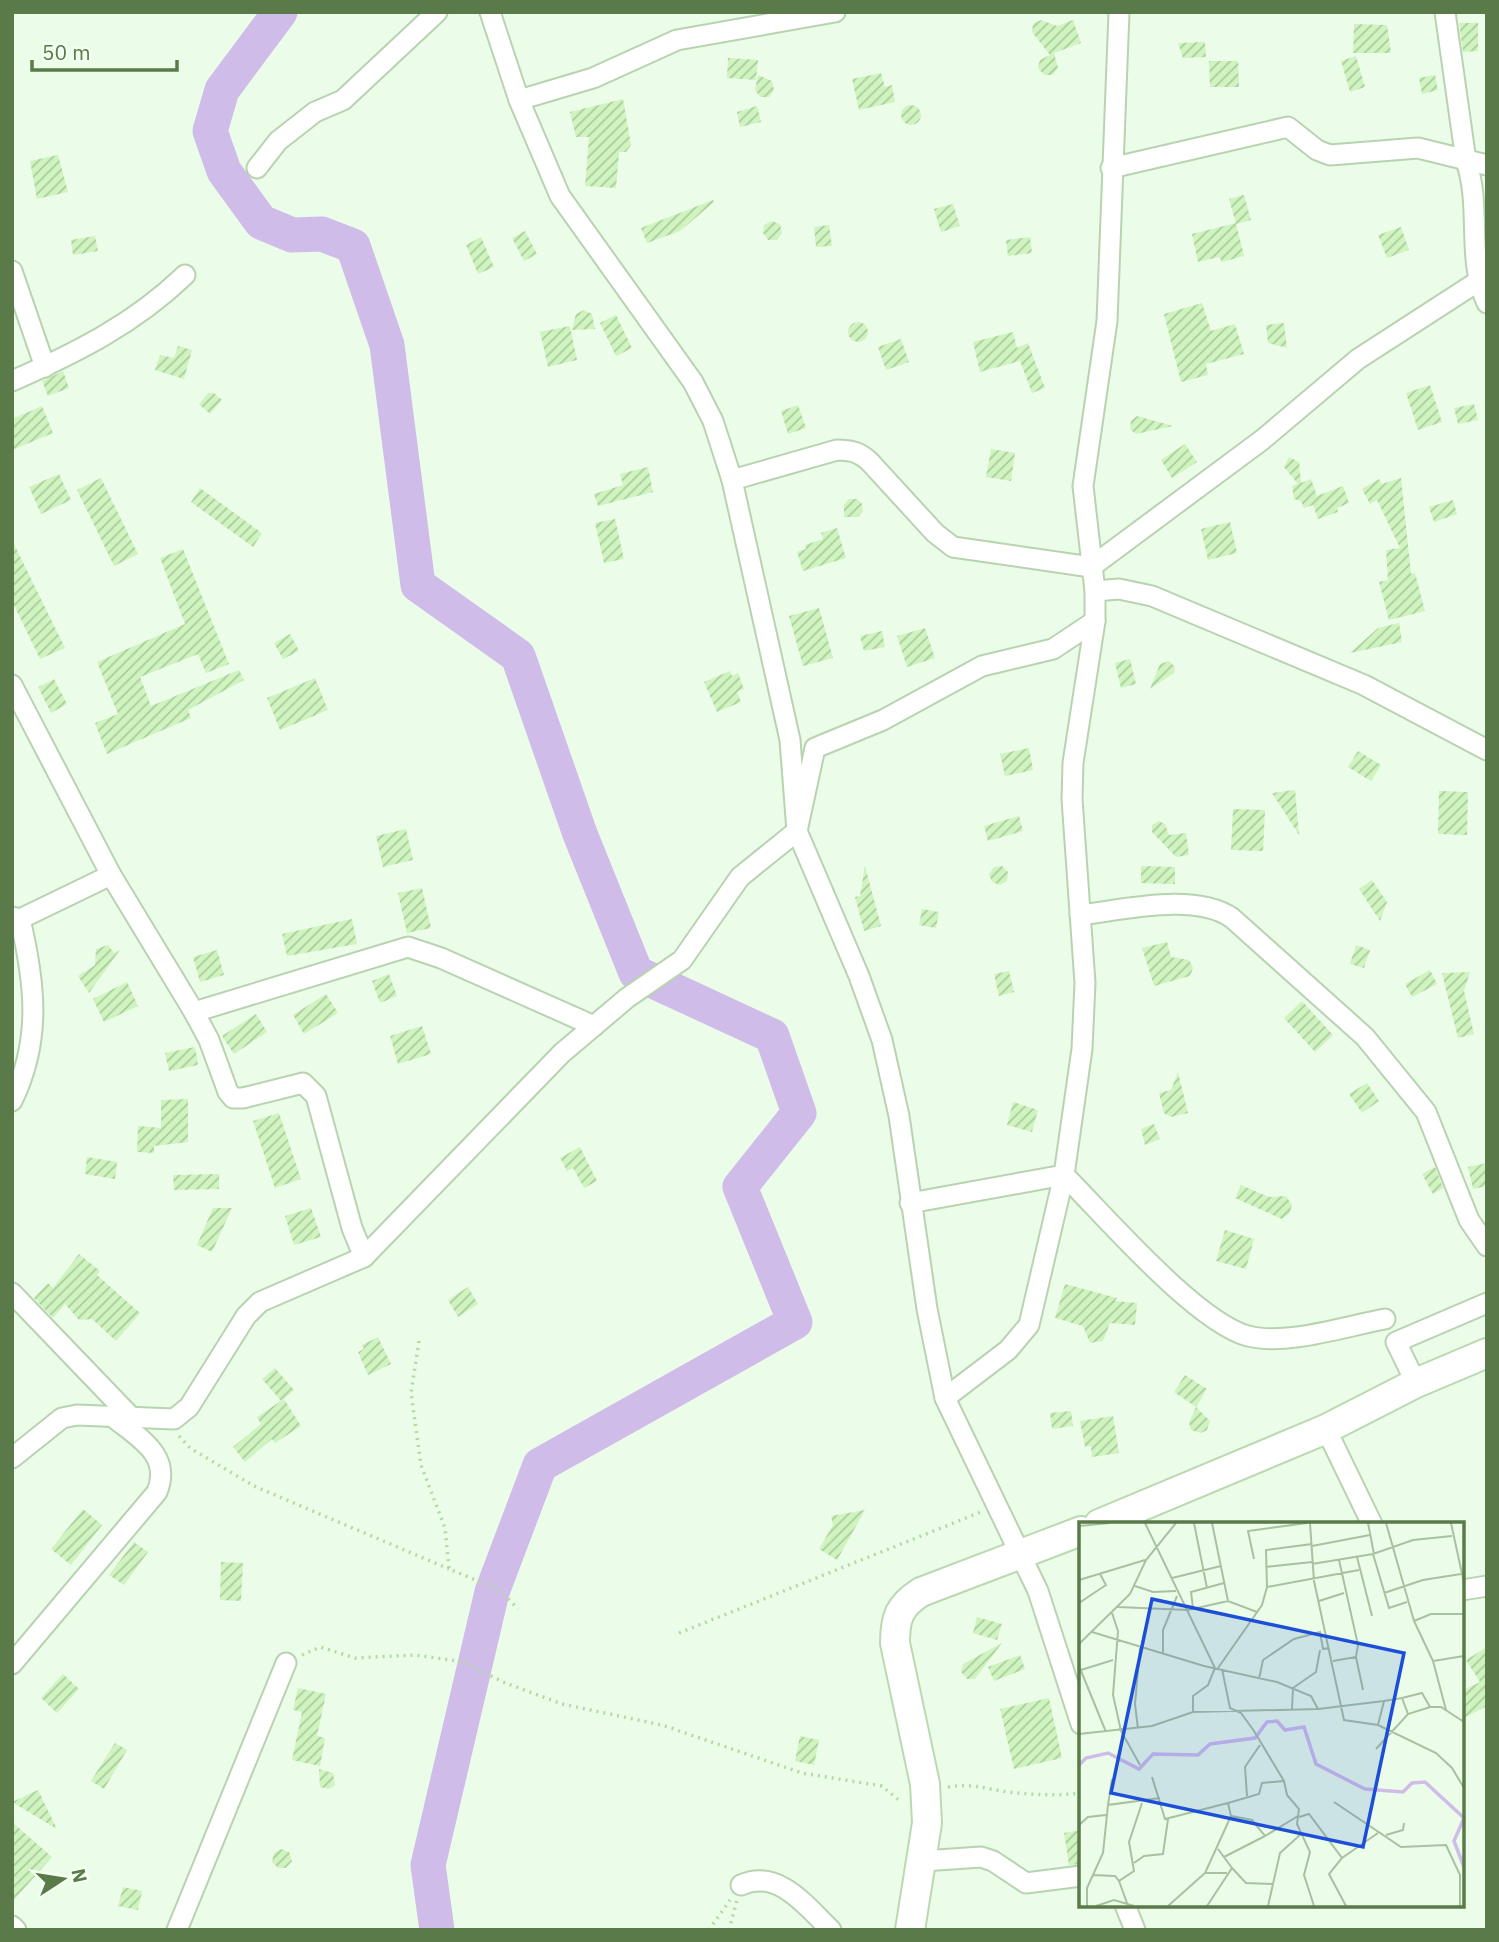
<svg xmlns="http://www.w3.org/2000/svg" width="1499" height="1942" font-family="'IBM Plex Sans',sans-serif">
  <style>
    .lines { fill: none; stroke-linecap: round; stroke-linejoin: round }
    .river { stroke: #d0bce9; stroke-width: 35 }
    .building { fill: url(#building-hatch) }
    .street-casing { stroke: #b8d3b0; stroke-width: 23 }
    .secondary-casing { stroke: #bad9b0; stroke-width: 32 }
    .path { stroke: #b2daa1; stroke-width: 3.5; stroke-dasharray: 2 5; stroke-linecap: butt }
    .street { stroke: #fff; stroke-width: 19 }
    .secondary { stroke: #fff; stroke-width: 28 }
    .inset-river { fill: none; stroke: #d0bce9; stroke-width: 3.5 }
    .inset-road { fill: none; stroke: #a8c1a0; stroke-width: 2 }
    .view { fill: #1d4ed8; fill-opacity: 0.15; stroke: #1d4ed8; stroke-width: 3.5 }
    .inset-edge { fill: none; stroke: #5a7a4a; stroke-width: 3.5 }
  </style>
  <defs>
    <pattern id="building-hatch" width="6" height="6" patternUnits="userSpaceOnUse" patternTransform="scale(1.75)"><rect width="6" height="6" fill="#cff4bf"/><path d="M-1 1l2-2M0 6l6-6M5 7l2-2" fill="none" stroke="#abcb9d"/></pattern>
  </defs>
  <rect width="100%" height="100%" fill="#ebfde9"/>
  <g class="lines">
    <path class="river" d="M280,12L222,90L210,131L224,171L261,222L292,235L322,234L353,246L387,345L418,585L518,656L580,834L636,973L772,1036L799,1113L740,1187L795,1322L540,1465L492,1592L428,1865L437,1930"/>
  </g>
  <g class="building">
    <path d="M1041,20L1057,26L1073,20L1081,43L1054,53L1058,68L1053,75H1044L1038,68L1040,60L1050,55L1032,32L1033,24Z"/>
    <path d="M1459,23H1478V51L1463,52Z"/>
    <path d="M1354,24L1387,25L1391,53H1353Z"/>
    <path d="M1205,42L1206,57L1183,58L1178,43Z"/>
    <path d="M1356,56L1365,87L1350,92L1341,61Z"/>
    <path d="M728,58L758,60L756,80L727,78Z"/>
    <path d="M1209,61H1238L1239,87H1210Z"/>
    <path d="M881,73L885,87L892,85L895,102L859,110L852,79Z"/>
    <path d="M758,75L772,81L774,90L769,97H760L755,90Z"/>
    <path d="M1435,75L1438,90L1422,94L1419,78Z"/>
    <path d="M623,99L631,145L626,152H619L616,188L585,186L589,137H576L570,112Z"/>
    <circle cx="911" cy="115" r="10"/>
    <path d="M757,106L761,122L740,127L737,112Z"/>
    <path d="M58,155L68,192L37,199L30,161Z"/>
    <path d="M1244,195L1251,220L1236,224L1229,199Z"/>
    <path d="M713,200L714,202L680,231L647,243L641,228Z"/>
    <path d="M953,204L960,226L941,232L934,209Z"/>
    <path d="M772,221L780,224L782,233L777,240H768L763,233L764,225Z"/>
    <path d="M1236,223L1244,256L1222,262L1219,257L1198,262L1192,234Z"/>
    <path d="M829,225L832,246L816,247L814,227Z"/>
    <path d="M1401,227L1409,250L1387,258L1378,235Z"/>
    <path d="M525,231L537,254L524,261L512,238Z"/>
    <path d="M95,236L98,251L73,255L71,240Z"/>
    <path d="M481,237L494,267L478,274L466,245Z"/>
    <path d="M1030,237L1032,253L1008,256L1006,240Z"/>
    <path d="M1202,303L1211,331L1235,324L1244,354L1206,364L1208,375L1181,382L1164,314Z"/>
    <path d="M584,310L592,314L595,329L572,330L576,314Z"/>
    <path d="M616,315L632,348L616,356L600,323Z"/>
    <circle cx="858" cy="332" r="10"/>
    <path d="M1284,323L1287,348L1268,343L1266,325Z"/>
    <path d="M570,326L577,360L548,367L540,332Z"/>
    <path d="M1013,332L1017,348L1028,343L1045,388L1032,393L1020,361L980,372L973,342Z"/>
    <path d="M901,339L909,362L886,370L878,347Z"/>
    <path d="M178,346L192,350L184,379L155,370L160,355L174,358Z"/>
    <path d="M63,371L69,388L48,396L42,381Z"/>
    <path d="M1430,385L1442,422L1418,430L1406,393Z"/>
    <path d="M208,393H214L222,400L210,414L199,404Z"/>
    <path d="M1474,404L1478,420L1458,424L1454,408Z"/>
    <path d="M798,405L806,428L788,434L781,411Z"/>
    <path d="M42,406L53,433L12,450V419Z"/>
    <path d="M1137,416L1173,426L1136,434L1130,429L1131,421Z"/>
    <path d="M1185,444L1197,462L1172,478L1161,460Z"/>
    <path d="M991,449L1015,453L1011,481L986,477Z"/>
    <path d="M1289,457L1299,462L1301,483L1311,479L1317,496L1343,486L1349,503L1337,508L1338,512L1318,519L1313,505L1304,508L1301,501L1294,499L1292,486L1298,484L1284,467Z"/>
    <path d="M648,467L653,492L598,506L594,494L623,485L620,474Z"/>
    <path d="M59,474L71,500L41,514L29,487Z"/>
    <path d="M101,478L138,554L114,566L77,490Z"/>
    <path d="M1401,478L1411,574L1415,573L1425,611L1389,620L1379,582L1388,580L1386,550L1400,548L1377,500L1370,504L1362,489L1379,479L1382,484Z"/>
    <path d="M200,488L262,533L253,547L191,502Z"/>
    <path d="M849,499H857L862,504L863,511L858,517H844V505Z"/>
    <path d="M1453,500L1457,514L1434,522L1429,507Z"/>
    <path d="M615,519L624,559L604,563L595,523Z"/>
    <path d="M1230,522L1237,553L1208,560L1201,529Z"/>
    <path d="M837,528L846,558L803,571L797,552L806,549L805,545L823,539L821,533Z"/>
    <path d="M12,540L65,648L40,659L12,601Z"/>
    <path d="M183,549L229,664L206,673L198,654L140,677L151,706L239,670L244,680L188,710L191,718L107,754L95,723L118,714L97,662L185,624L160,558Z"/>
    <path d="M819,608L833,658L803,666L789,616Z"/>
    <path d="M1399,623L1402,642L1350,653L1378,628Z"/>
    <path d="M925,628L935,658L907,667L897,636Z"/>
    <path d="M882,631L885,647L864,651L860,636Z"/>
    <path d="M290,634L299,651L283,659L274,643Z"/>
    <path d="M1130,659L1136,684L1121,688L1115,663Z"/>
    <path d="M1169,661L1175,667L1174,673L1150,689L1160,664Z"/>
    <path d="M730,671L732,676L738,673L744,689L737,692L741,702L717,712L704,682Z"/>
    <path d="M315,678L328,710L280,730L267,698Z"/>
    <path d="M54,679L67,704L51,713L38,687Z"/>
    <path d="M1029,748L1033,770L1005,776L1000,754Z"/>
    <path d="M1358,751L1381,765L1371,781L1348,767Z"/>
    <path d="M1295,790L1299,835L1272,793Z"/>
    <path d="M1439,791L1468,792L1467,835L1438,834Z"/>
    <path d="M1233,809L1265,810L1263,851L1231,850Z"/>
    <path d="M1019,816L1023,831L988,841L984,826Z"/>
    <path d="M1159,821L1165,824L1169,835L1186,833L1189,855L1176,857L1152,832V825Z"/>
    <path d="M406,829L413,860L383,867L376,836Z"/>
    <path d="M865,866L881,926L864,931L855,897L860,896Z"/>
    <path d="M1002,866L1008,872L1007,881L1000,885L992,882L989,874L994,867Z"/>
    <path d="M1141,866L1175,867V884L1141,883Z"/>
    <path d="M1372,880L1387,902L1380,921L1359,889Z"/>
    <path d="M422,888L431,928L407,933L398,893Z"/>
    <path d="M922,909L939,912L936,928L919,925Z"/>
    <path d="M352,919L357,944L287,956L282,934Z"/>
    <path d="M1167,942L1171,957L1189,960L1193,968L1190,976L1154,986L1142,948Z"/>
    <path d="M108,945L114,953L120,950L89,993L78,976L95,965L96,949Z"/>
    <path d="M1356,945L1370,950L1364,968L1350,964Z"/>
    <path d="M217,950L224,975L200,982L193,957Z"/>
    <path d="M1430,970L1437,984L1412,997L1405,984Z"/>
    <path d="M1009,971L1014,992L999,996L994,974Z"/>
    <path d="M1470,972L1464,991L1474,1034L1458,1038L1442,973Z"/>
    <path d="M389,974L397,996L380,1003L372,981Z"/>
    <path d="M127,982L138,1006L104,1022L93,999Z"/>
    <path d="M326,994L338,1013L304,1034L293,1015Z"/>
    <path d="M1302,1001L1333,1035L1315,1052L1284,1018Z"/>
    <path d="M256,1014L267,1032L234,1054L222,1036Z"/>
    <path d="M422,1026L431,1054L398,1064L390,1036Z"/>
    <path d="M195,1047L198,1065L169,1071L165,1053Z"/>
    <path d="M1178,1072L1188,1113L1171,1117L1164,1113L1159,1093L1171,1090Z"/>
    <path d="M1367,1083L1379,1101L1362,1113L1349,1094Z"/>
    <path d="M188,1099V1142L154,1146V1153L137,1152L138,1126L161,1128V1100Z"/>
    <path d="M1013,1102L1038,1110L1032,1132L1007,1125Z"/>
    <path d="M279,1113L301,1179L275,1188L253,1121Z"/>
    <path d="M1154,1124L1160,1139L1145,1145L1141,1129Z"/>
    <path d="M580,1147L597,1181L584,1188L573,1168L567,1171L560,1158Z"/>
    <path d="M87,1157L117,1162L115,1179L85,1174Z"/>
    <path d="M1487,1163V1186L1473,1189L1468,1167Z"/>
    <path d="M1435,1167L1443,1188L1433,1194L1422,1174Z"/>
    <path d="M219,1174V1189L174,1190L173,1175Z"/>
    <path d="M1241,1185L1269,1197L1286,1196L1292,1205L1290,1213L1282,1219L1235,1198Z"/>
    <path d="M213,1208H232L212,1252L197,1245Z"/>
    <path d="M311,1208L321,1237L294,1245L285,1216Z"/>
    <path d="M1225,1230L1254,1239L1246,1269L1216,1261Z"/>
    <path d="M79,1254L100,1271L97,1275L140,1313L116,1341L92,1319L79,1320L65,1304L53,1318L34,1298L48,1283L53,1288Z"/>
    <path d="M1065,1284L1117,1298L1115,1301L1137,1303L1135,1325L1110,1323L1103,1341L1090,1343L1083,1326L1055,1318Z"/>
    <path d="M468,1287L478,1304L458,1317L448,1300Z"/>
    <path d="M378,1337L391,1364L368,1375L358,1352L364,1349L362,1345Z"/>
    <path d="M275,1368L294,1390L281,1401L262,1379Z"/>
    <path d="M1185,1375L1207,1389L1196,1407L1174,1392Z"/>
    <path d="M284,1399L301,1426L275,1443L272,1439L245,1462L233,1447L261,1424L257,1417Z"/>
    <path d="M1196,1407L1210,1421L1207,1430L1201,1433L1191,1430L1189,1423Z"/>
    <path d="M1071,1411L1073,1426L1052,1429L1050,1413Z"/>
    <path d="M1113,1416L1119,1453L1092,1457L1091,1446L1085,1447L1080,1421Z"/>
    <path d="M83,1509L102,1525L71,1565L51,1549Z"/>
    <path d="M865,1510L837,1560L819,1549L833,1525L831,1516Z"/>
    <path d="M134,1542L148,1552L124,1585L109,1575Z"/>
    <path d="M221,1562L243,1563L241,1601L220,1600Z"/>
    <path d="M977,1617L1002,1624L997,1640L973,1633Z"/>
    <path d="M1002,1643L975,1679H967L961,1672L963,1664Z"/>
    <path d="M1487,1647V1706L1462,1719V1691L1480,1682L1466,1660Z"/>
    <path d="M1020,1655L1025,1669L994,1681L988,1667Z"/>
    <path d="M63,1674L79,1689L57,1713L41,1698Z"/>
    <path d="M298,1688L326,1694L317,1736L325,1738L320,1766L292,1760L302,1712L293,1710Z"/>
    <path d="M1049,1698L1062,1758L1014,1769L1000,1709Z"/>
    <path d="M800,1736L819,1740L814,1765L795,1761Z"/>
    <path d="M115,1743L127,1750L104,1789L91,1781Z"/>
    <path d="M319,1769L333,1773L335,1785L329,1789L320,1787Z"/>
    <path d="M38,1790L57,1829L12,1802Z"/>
    <path d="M12,1822L52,1857L12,1902Z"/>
    <path d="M1081,1830V1864L1069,1865L1064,1833Z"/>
    <path d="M281,1849L289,1852L292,1861L286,1868H278L272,1862L274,1853Z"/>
    <path d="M123,1887L142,1891L138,1910L118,1906Z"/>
  </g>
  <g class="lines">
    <defs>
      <g id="street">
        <path d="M490,12L519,100L560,196L693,382L713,421L732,480L790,740L797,831L859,976L882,1040L899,1116L927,1309L945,1398L1038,1591L1081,1724"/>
        <path d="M1445,12L1466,161C1482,207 1466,259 1487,303"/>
        <path d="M519,100L593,78L677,40L835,12"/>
        <path d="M257,168L278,141L315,112L343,100L437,12"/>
        <path d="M1111,168L1288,127L1317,150L1330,155L1418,148L1487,165"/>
        <path d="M12,271L45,367"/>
        <path d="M12,381C76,353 134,324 185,275"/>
        <path d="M732,480L837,450C851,450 859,452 869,461L935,533L953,547L1091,567L1262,440L1358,359L1477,282L1487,271"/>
        <path d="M1095,591L1119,589L1152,596L1364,685L1487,750"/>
        <path d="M12,685L111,875L20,919"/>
        <path d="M111,875L194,1012L209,1040L228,1092L233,1098H243L303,1083L316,1096L352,1228L364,1257"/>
        <path d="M1080,915C1123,910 1195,892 1232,918L1365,1037L1426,1112L1469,1220L1487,1246"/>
        <path d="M12,917L20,919C35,983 42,1040 12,1101"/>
        <path d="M194,1012L408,947L441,958L594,1026"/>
        <path d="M910,1203L1064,1175C1105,1216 1196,1322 1248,1336C1286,1346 1346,1326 1385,1319"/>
        <path d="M12,1293L132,1418"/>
        <path d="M1416,1383L1396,1342L1487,1303"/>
        <path d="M945,1398L1008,1350L1029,1325L1064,1175L1082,1049L1085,983L1072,799L1073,763L1095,621V591L1083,486L1107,321L1119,12"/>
        <path d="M1326,1429L1372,1524"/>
        <path d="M12,1458L62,1418L77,1415L174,1419L189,1407L246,1316L260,1302L364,1257L562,1053L627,998L682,960L740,877L797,831L815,748L883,720L982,666L1053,649L1095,621"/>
        <path d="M1462,1590L1487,1586"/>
        <path d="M12,1664L157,1492C172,1455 139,1438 113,1417"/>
        <path d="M923,1861L981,1857L993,1861L1026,1883L1081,1876"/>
        <path d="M741,1885C778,1868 806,1906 831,1930"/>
        <path d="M1125,1905L1135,1930"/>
        <path d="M12,1926L16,1930"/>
        <path d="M177,1930L286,1663"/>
      </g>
      <g id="secondary">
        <path d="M1099,1524L1326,1429L1416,1383L1487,1353"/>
        <path d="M910,1930L927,1823L925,1784L895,1643C895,1618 899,1606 921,1592L1081,1531"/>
      </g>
    </defs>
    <use href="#street" class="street-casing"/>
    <use href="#secondary" class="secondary-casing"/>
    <g class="path">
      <path d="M419,1341L411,1393L421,1465L445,1528L449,1569L500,1590L518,1609"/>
      <path d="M179,1436L190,1448L254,1486L449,1569"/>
      <path d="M679,1633L981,1512"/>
      <path d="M302,1655L320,1647L355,1658L415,1655L464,1662L503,1682L562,1704L662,1725L802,1773L882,1786L901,1802"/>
      <path d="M948,1787C973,1783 985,1789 1009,1792C1033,1795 1057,1796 1081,1793"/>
      <path d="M709,1930L730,1900"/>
      <path d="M729,1930L737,1900"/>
    </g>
    <use href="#street" class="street"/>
    <use href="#secondary" class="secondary"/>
  </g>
  <g transform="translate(1079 1522)">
    <rect width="385" height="385" fill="#ebfde9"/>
    <path class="inset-river" d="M0,243L7,236L29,231L60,247L74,232L119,233L131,222L176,216L188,200L198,199L206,208L225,205L237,242L286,267L324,270L333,261L346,260L385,296L375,319L385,345"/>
    <path class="inset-road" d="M66,1L136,146L129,163L114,174V190M115,1L128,66M133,1L149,79M231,1L235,59L265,198L299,203L357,231L373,246L385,266M289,1L295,32M307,1L335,99L354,139M372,1L385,61M0,4L31,1M233,24L291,13M294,32L310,86L328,80M278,35L293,94M175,37L169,9L228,1M233,42L294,32L334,18L373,14M187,45L233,40M93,56L142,44M0,58L66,38M56,64L74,70L97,69M188,65L187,28L233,22M305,71L344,58L382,52M240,79L265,71M0,81L27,63L21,52M39,85L109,88L149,79L178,90M114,86L112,70L145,61M33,91L39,109L34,173L42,209L61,243M335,99L352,92H385M13,110L125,144L198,160L232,174L239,187M0,122L51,72L67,38L97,1M84,132V108L98,74M277,135L284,168M254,139L277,135L279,123L260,38M0,144L27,210M139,146L183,83L188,65L280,48M143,147L151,186L162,191L175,209L205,259L208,273L220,287L218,302L231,330L225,353L235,384M2,148L34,138M180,157L184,138L215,117L241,110L244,127L250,126M323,176L343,171L351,185M213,187L214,166L237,150L241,128M367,188L354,139L385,134M299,203L305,179L323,176L329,192M59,207L56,182L61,126M0,212L73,204L114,190L239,187L305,179M297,227L329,192L351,185H362L385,200M73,255L86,297L149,281L152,294M168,274L166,245L181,223M255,280L322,325L367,323L381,353V384M149,281L180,272L183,261L205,259M29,283L33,257M220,295L230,292L263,336L250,352L267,384M0,303L9,295L27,293M307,313L324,308L325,301M145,335L186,314M263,336L299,311M55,341L65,334L84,332L89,297M153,346L167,361L195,362M148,351H126L152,294L173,298L186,314L219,294M14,353L36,354L40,359M48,381L40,359L55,349L50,320L63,281M8,384V366L24,331L29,283L81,276M17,384L35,378L55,384M89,384L126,351M128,384L153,346L139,327M189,384L201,331L222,312"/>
    <path class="view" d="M73,77L325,131L284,325L32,271Z"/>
    <rect width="385" height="385" class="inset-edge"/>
  </g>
  <rect width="1499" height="1942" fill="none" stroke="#5a7a4a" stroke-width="28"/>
  <g transform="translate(63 1879) rotate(78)" stroke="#f2fff1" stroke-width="5" paint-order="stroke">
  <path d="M0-5L12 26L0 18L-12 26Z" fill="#5a7a4a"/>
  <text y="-10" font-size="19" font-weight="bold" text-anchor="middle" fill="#5a7a4a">N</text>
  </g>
  <path d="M32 60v10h145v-10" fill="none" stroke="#5a7a4a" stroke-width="3.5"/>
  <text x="42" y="60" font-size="21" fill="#5a7a4a" stroke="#f2fff1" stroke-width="5" paint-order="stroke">50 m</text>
</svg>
